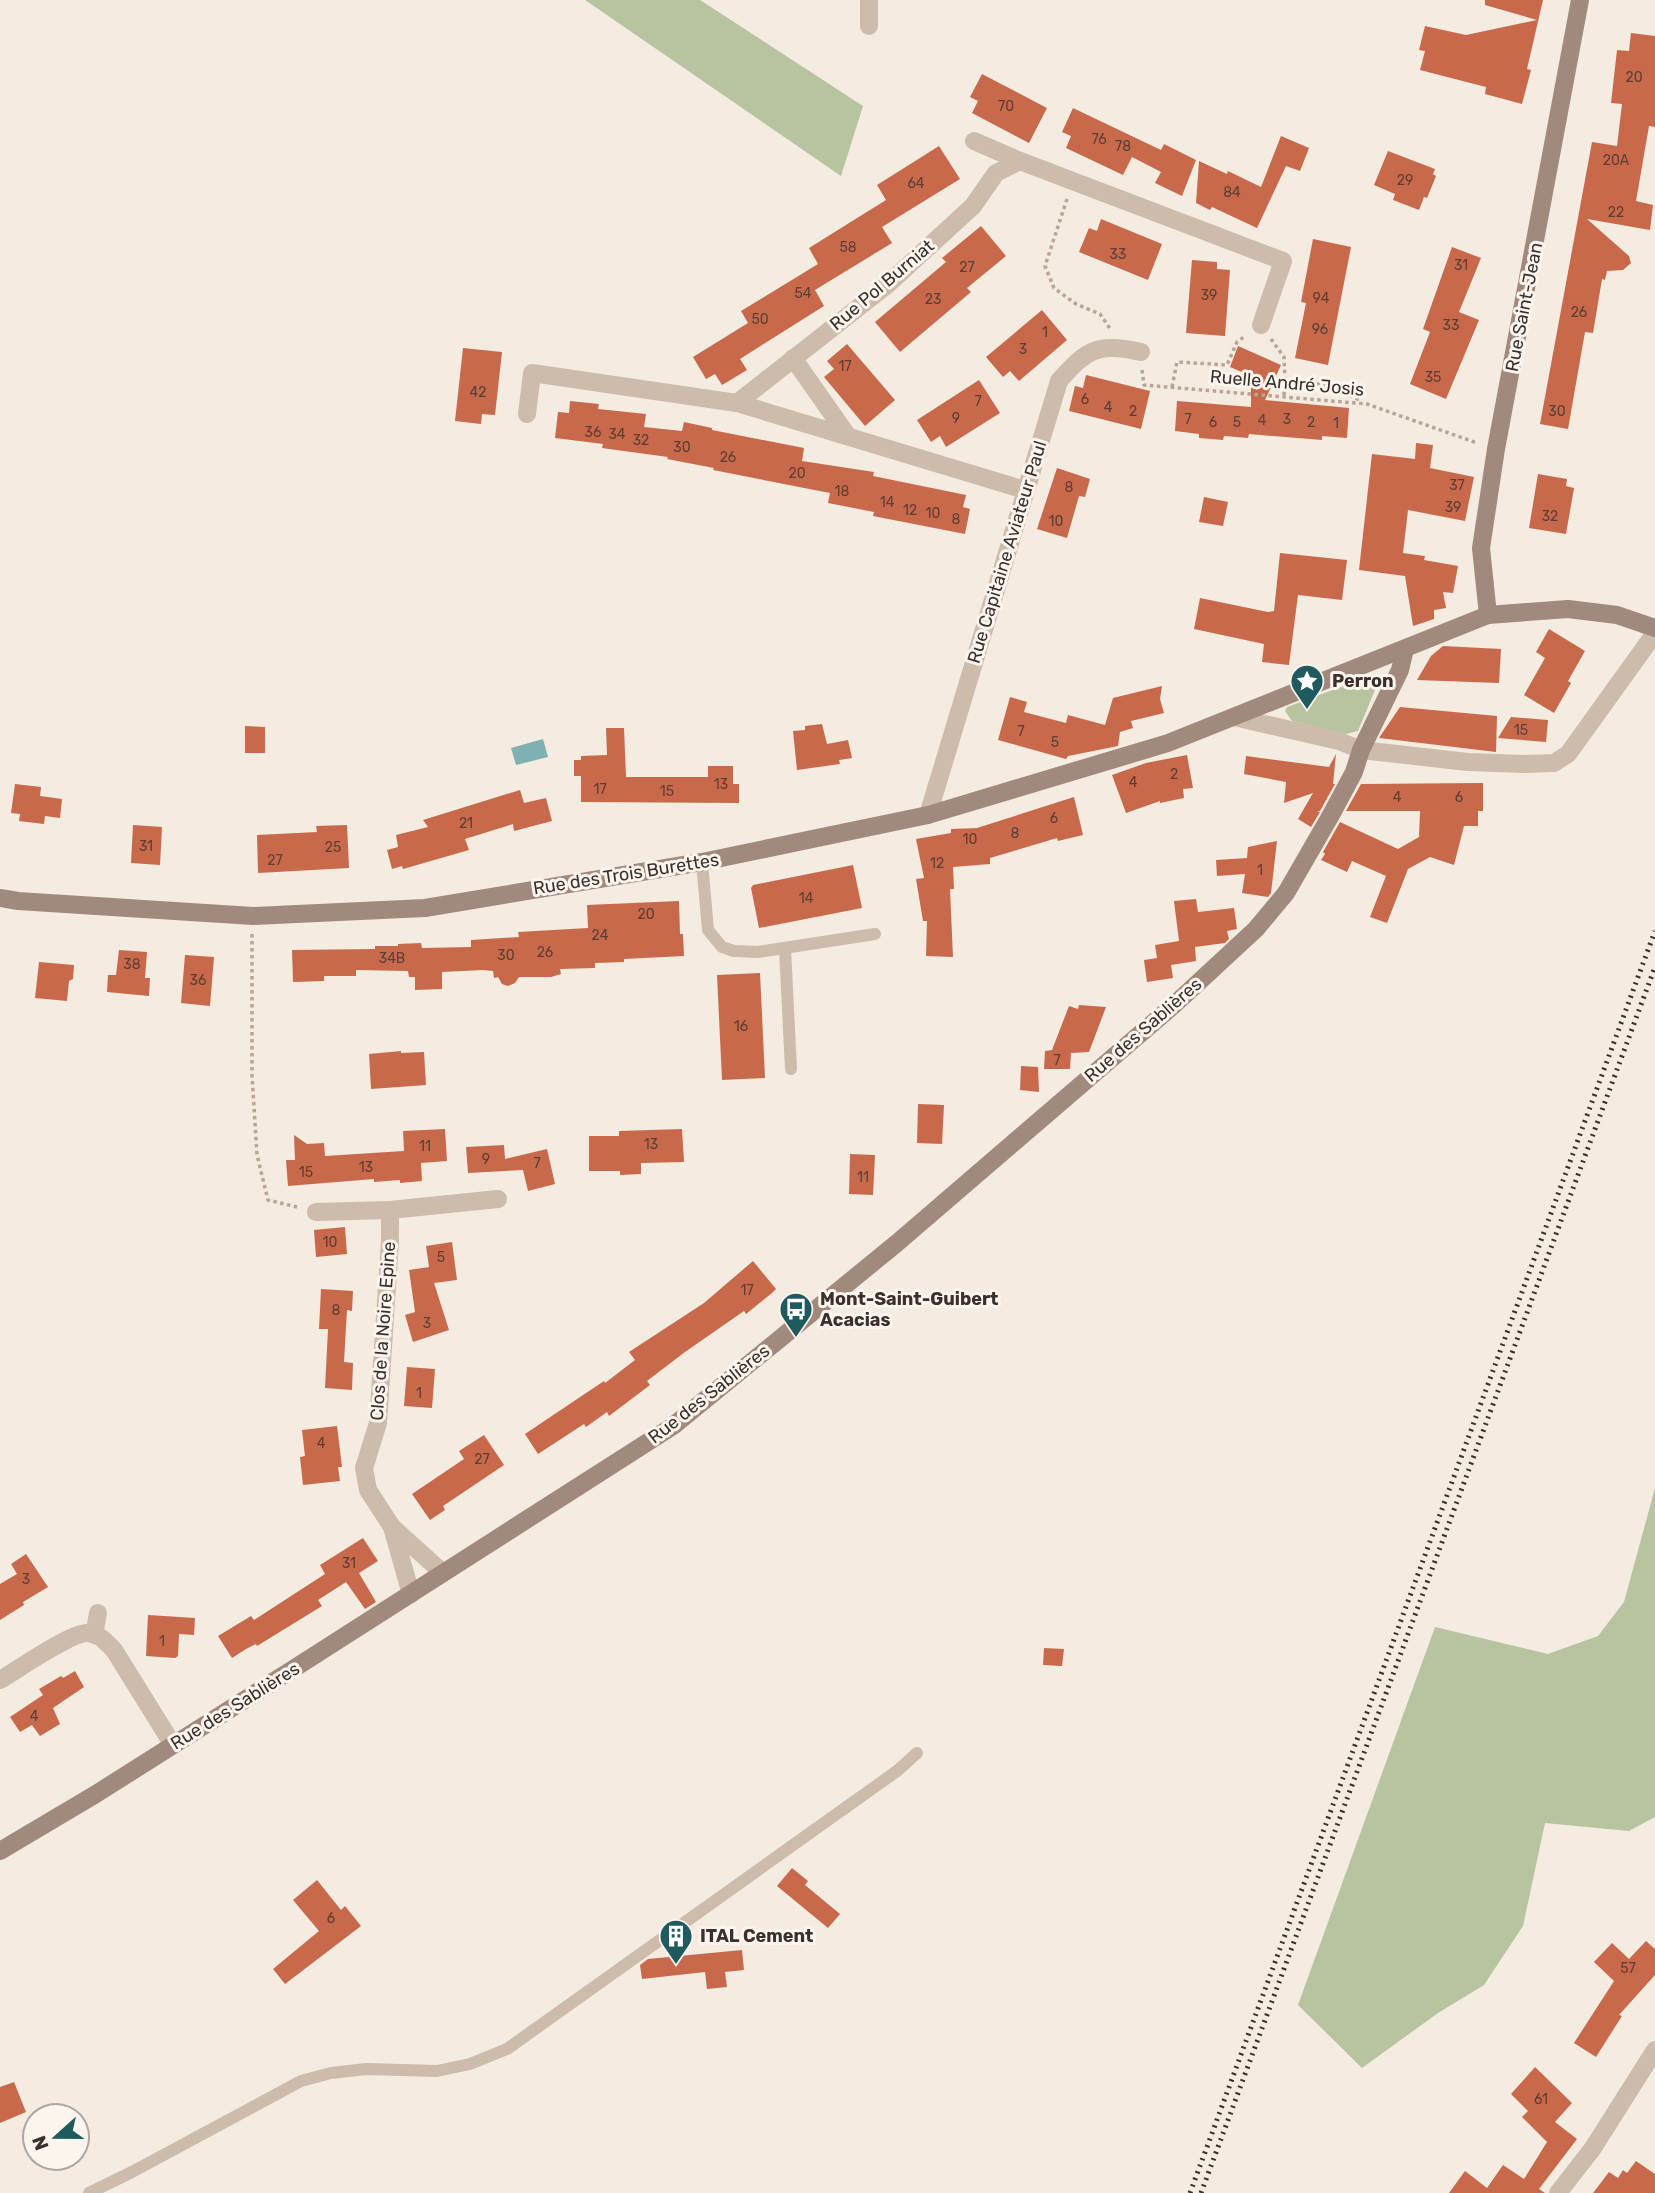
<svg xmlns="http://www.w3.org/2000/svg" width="1655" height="2193" font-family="Rubik,sans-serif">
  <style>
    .green { fill: #b8c4a0 }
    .water { fill: #7fb0b2 }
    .building { fill: #c8694b }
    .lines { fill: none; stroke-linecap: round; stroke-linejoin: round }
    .path { stroke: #b9a596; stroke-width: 3.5; stroke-dasharray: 3.5 3.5; stroke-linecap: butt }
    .lane { stroke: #cdbbac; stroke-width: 12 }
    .street { stroke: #cdbbac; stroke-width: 18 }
    .secondary { stroke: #a18a7d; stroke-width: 18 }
    .rail { stroke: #3b302b; stroke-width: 5; stroke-dasharray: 2 5; stroke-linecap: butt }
    .labels { text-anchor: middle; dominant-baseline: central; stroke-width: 6; stroke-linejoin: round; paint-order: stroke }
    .number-label { font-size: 14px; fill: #5e3e33 }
    .street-label { font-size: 18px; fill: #3b302b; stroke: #fbf5ee }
    .poi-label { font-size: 18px; font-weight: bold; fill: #3b302b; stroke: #fbf5ee; text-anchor: start }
  </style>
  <rect width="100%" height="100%" fill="#f4ebe1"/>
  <g class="green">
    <path d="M585,0H700L863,106L841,176Z"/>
    <path d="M1365,678L1371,681L1375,690L1358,731L1346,734L1292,721L1285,711L1287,707Z"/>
    <path d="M1655,1488V1817L1629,1831L1545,1823L1523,1926L1484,1985L1438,2013L1362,2068L1298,2005L1435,1627L1548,1654L1598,1636L1624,1602Z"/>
  </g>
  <path class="water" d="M543,739L548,757L516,765L511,748Z"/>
  <g class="building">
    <path d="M1485,0H1543L1527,69L1531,70L1522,104L1485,94L1486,87L1420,70L1425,51L1419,50L1425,26L1466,35L1537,20L1485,5Z"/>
    <path d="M1631,33L1655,36V127L1649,126L1636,201L1653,205L1650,230L1587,219L1629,256L1631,263L1623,270L1607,271L1605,280L1602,279L1593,333L1585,332L1568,429L1540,424L1592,142L1617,146L1622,104L1611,103L1617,50L1629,51Z"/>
    <path d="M982,74L1047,108L1029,143L972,113L978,101L970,97Z"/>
    <path d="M1073,108L1161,150L1164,144L1196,160L1182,196L1155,183L1161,172L1132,157L1123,175L1066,148L1071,136L1062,132Z"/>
    <path d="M1281,136L1309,148L1300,171L1286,166L1257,228L1212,207L1210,210L1196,203L1199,161L1227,174L1228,171L1261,187Z"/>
    <path d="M939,146L960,179L882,227L892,243L815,290L824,306L740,359L747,370L722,385L715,374L706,379L693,357L748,323L741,311L818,264L809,248L886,200L877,185Z"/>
    <path d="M1388,151L1435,169L1433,174L1436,176L1427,198L1424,197L1419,210L1393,200L1395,194L1374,185Z"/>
    <path d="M1101,219L1162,244L1148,280L1079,252L1089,228L1097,231Z"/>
    <path d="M981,226L1006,256L967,288L971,292L900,352L875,322L946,262L942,258Z"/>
    <path d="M1313,239L1351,247L1328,365L1295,358L1306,303L1301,302Z"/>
    <path d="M1452,247L1481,258L1459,312L1479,320L1446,399L1410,384L1430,332L1423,329Z"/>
    <path d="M1192,260L1217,262V269L1230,270L1225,336L1186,333Z"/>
    <path d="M1042,310L1067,340L1019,381L1010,371L1003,377L986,357Z"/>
    <path d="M847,344L895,400L865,426L824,377L834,369L827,361Z"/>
    <path d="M1238,346L1281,365L1265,400L1349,408L1347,438L1322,436V440L1249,434L1248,438L1224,436L1223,440L1199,438V434L1175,431L1177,401L1251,407V376L1230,367Z"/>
    <path d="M463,348L502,352L495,415L482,414L481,424L455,421Z"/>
    <path d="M1086,375L1150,391L1141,429L1069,411L1075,386L1083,388Z"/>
    <path d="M979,380L1000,413L946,447L940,436L931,442L917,420Z"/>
    <path d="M570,401L599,404L598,409L646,414L644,427L682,431L684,422L712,428V430L804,448L802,461L874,472L873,476L966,495L963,507L970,509L965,534L873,516L874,512L828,503L830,493L713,470L714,468L667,459L668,457L602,448L603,444L555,438L558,412L569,413Z"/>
    <path d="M1416,443L1433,445L1430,468L1474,477L1465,521L1408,510L1403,553L1425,556L1424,560L1458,566L1453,593L1443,592L1446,608L1434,610V619L1413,626L1405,576L1359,570L1372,454L1415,459Z"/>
    <path d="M1057,468L1090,479L1085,497L1079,496L1067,538L1037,529Z"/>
    <path d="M1538,474L1567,479L1566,486L1574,488L1566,534L1529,528Z"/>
    <path d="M1204,497L1228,502L1223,526L1199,522Z"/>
    <path d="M1280,553L1347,560L1342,600L1298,595L1289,665L1262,662L1264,644L1194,629L1200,598L1268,612L1274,611Z"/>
    <path d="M1549,629L1585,651L1568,681L1571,683L1554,713L1524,695L1545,658L1536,652Z"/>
    <path d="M1443,646L1501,649L1499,683L1417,680L1431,656Z"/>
    <path d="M1162,686L1160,699L1164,713L1131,721L1133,728L1120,732L1118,746L1068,756L1066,759L998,740L1010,697L1027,702L1024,712L1066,723L1068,715L1105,725L1113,698Z"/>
    <path d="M1400,707L1497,716L1496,752L1379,738Z"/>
    <path d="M1511,717L1548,720L1546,742L1498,738Z"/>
    <path d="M822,724L827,744L848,740L852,758L839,760L840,764L797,770L793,731L805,730V726Z"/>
    <path d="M245,726L265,727V753H245Z"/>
    <path d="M606,728H624L626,777H708V766H733V784H739V803L581,802V776H574V760H581V756L607,755Z"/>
    <path d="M1336,754L1333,784H1335L1320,811H1317L1320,812L1311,827L1298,819L1313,793L1284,803L1286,782L1244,774L1246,756L1329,767Z"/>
    <path d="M1187,755L1193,788L1183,789L1184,798L1160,803V801L1126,813L1112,775L1146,763Z"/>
    <path d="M1483,783V811H1478V826H1464L1454,865L1430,857L1408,869L1387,923L1370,917L1386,876L1352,861L1347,872L1321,860L1325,854L1323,852L1340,822L1398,849L1419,837L1420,811H1346L1361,784Z"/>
    <path d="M15,784L41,787L40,796L62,799L60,818L45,816L44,824L19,821L20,814L11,813Z"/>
    <path d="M520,790L524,803L546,798L552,821L514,831L513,824L465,839L469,850L403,869L402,866L392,869L387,850L398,847L396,835L428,827L423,820Z"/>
    <path d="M1074,797L1083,835L1058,841L1057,838L990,858V864L953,867L954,889H950L953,957L926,956L927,921H923L916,879L924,878L916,839L951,833V829L977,828Z"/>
    <path d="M133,825L162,827L160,865L131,863Z"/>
    <path d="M347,825L349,868L258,873L257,835L317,832L316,826Z"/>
    <path d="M1277,841L1271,893L1268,897L1242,893L1245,874L1217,876L1216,860L1247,858L1248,847Z"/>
    <path d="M853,865L862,908L759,928L751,888L753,885Z"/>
    <path d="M1196,899L1198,912L1234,908L1237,929L1227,931L1229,939L1225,943L1195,947L1196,961L1171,965L1173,978L1147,982L1144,960L1157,958L1155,945L1179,941L1174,901Z"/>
    <path d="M679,901L680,934H683L684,956L624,959V962L595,963V968L560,969L561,974L551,977H519L515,983L508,986L502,984L498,977L494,978L493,971L483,970L442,972V989L415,990V977H409L408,971L356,970V976H324V981L293,982L292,950L375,949V946H398V944L421,943L422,948L471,947V940L519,937L518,932L588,928L587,905Z"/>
    <path d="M119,950L147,952L145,978H150L149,996L107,992L108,975H116Z"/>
    <path d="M185,955L214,957L210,1006L181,1003Z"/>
    <path d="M39,962L74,965L73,979L69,981L67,1001L35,998Z"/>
    <path d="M760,973L765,1078L722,1080L717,975Z"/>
    <path d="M1079,1005L1106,1007L1089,1052L1071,1053L1070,1069H1044L1045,1051L1052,1050L1069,1006L1078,1009Z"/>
    <path d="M401,1051V1053L424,1052L426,1085L371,1089L369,1054Z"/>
    <path d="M1021,1066L1038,1067L1039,1092L1020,1090Z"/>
    <path d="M918,1104L944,1105L942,1144L917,1143Z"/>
    <path d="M445,1129L447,1161L421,1163L422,1181L400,1183V1180L374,1182V1179L288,1186L286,1160H295L294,1135L307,1144L324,1143L325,1156L404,1151L403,1131Z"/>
    <path d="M682,1129L684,1162L641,1163V1174L620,1175V1171H589V1136H619V1131Z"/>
    <path d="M504,1145L505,1159L547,1149L555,1184L528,1191L523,1170L468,1173L466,1147Z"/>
    <path d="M850,1154L875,1155L873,1195L849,1194Z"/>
    <path d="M345,1227L347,1254L316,1257L314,1230Z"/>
    <path d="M452,1242L457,1280L434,1283L449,1330L413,1342L405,1315L415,1312L409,1270L429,1267L426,1246Z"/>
    <path d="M753,1261L776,1289L772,1293L746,1314L744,1311L685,1352L647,1381L650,1385L609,1416L607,1412L586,1427L584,1424L538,1454L525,1434L604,1381L605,1383L635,1360L629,1352L704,1303Z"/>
    <path d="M321,1289L353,1291L352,1311L347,1310L344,1362L353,1363L352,1390L325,1388L328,1329H319Z"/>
    <path d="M407,1367L435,1369L432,1408L404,1406Z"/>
    <path d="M337,1426L342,1467H338L340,1481L303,1485L300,1457L305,1456L302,1430Z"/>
    <path d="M484,1435L504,1465L443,1506L445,1510L430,1520L412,1494L464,1459L459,1451Z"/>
    <path d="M363,1538L378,1561L359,1573L376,1602L365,1609L346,1582L318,1600L322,1606L257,1646L256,1644L246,1649L232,1658L218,1636L251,1616L254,1620L325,1574L320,1565Z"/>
    <path d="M26,1554L48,1587L23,1602L24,1605L0,1620V1584L17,1574L11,1564Z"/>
    <path d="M148,1615L195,1618L194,1635L179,1634L178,1656L175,1658L146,1656Z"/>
    <path d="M1044,1648L1064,1649L1062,1666L1043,1665Z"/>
    <path d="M75,1671L84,1687L53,1708L60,1724L40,1736L32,1725L20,1732L10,1717L43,1695L39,1689L61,1676L63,1678Z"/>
    <path d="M792,1868L808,1881L805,1885L840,1914L828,1928L777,1886Z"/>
    <path d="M317,1880L341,1910L345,1906L361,1926L285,1984L273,1969L319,1931L293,1900Z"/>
    <path d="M1646,1941L1655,1949V1975L1619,2015L1622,2016L1596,2057L1574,2043L1614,1981L1594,1962L1612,1943L1629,1959Z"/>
    <path d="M742,1950L744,1970L725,1972L727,1987L707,1989L705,1972L642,1979L640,1965L648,1959Z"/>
    <path d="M1535,2067L1572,2103L1555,2122L1577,2139L1539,2189L1545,2193H1449L1465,2171L1487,2188L1503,2165L1524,2179L1547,2142L1522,2117L1528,2111L1511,2094Z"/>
    <path d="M14,2082L26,2112L0,2123V2087Z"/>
    <path d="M1636,2161L1655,2174V2193H1593L1609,2172L1618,2178L1623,2170L1627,2173Z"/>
  </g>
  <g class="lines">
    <g class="path">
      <path d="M1067,199L1045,266L1054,288L1076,304L1100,314L1111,330"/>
      <path d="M1271,339L1284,357L1285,380L1326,385L1362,401"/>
      <path d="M1142,370L1144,385L1367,404L1477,443"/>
      <path d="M1172,387L1177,362L1227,365L1237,342L1245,336"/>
      <path d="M1284,395L1285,380"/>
      <path d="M252,934V1075L257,1155L268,1200L297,1207"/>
    </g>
    <g class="lane">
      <path d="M702,862L708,930L722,947L734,951L758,952L875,934"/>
      <path d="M785,949L791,1069"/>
      <path d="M89,2193L132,2172L301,2081L331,2073L366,2069L437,2071L470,2064L507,2049L897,1771L917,1753"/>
    </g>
    <g class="street">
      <path d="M869,26V0"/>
      <path d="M974,141L1020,161"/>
      <path d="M793,358L847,435"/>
      <path d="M737,403L887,285L973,206L996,173L1020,161L1283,261L1261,325"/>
      <path d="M527,414L532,373L737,403L1025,490"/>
      <path d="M1234,717L1339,741L1361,750L1468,762L1524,764L1554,763L1568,754L1655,633"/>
      <path d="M928,815L1059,381C1088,348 1098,343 1141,352"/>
      <path d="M390,1210V1241L378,1423L364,1468L368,1490L392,1527L411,1594"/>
      <path d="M316,1212L390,1210L498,1199"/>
      <path d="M392,1527L443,1573"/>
      <path d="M94,1635L98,1613"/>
      <path d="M0,1680C17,1670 70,1633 87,1633C99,1633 106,1642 114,1650L173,1745"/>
      <path d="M1558,2193L1593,2148L1655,2050"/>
    </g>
    <g class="secondary">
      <path d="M1488,615L1481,548L1496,449L1580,0"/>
      <path d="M0,898L18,901L253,916L425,908L702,862L928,815L1168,743L1488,615L1568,609L1617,615L1655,628"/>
      <path d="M0,1851L96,1794L290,1671L673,1426L897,1243L1175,1004L1256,929L1286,893L1331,815L1354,772L1361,750L1400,670L1405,649"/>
    </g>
    <g class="rail">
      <path d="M1190,2193L1655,931"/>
      <path d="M1201,2193L1655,967"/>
    </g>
  </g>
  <defs>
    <symbol id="sight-pin" viewBox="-11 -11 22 30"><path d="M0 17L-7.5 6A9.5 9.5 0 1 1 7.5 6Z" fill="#1f5a5e" stroke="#fbf5ee"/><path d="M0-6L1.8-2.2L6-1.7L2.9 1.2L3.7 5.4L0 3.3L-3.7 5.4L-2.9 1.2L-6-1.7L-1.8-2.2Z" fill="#fff"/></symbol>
    <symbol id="bus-pin" viewBox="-11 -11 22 30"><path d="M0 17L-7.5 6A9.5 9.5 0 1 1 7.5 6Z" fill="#1f5a5e" stroke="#fbf5ee"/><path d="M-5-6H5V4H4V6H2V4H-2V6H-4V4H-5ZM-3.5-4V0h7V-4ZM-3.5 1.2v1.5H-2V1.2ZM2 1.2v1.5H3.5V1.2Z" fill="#fff"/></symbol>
    <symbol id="building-pin" viewBox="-11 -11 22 30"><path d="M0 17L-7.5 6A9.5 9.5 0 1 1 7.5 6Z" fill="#1f5a5e" stroke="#fbf5ee"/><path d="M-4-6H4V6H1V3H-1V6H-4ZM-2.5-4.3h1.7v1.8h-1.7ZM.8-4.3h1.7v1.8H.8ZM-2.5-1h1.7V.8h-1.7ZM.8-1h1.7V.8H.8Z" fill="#fff"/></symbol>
  </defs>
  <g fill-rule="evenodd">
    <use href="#sight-pin" x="1288" y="662" width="38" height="52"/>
    <use href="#bus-pin" x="777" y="1290" width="38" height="52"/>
    <use href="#building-pin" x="657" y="1917" width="38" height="52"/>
  </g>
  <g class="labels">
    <g class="number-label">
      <text x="1634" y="77">20</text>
      <text x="1006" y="106">70</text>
      <text x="1099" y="139">76</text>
      <text x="1123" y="146">78</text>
      <text x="1616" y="160">20A</text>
      <text x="1405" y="180">29</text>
      <text x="916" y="183">64</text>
      <text x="1232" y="192">84</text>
      <text x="1616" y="212">22</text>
      <text x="848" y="247">58</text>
      <text x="1118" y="254">33</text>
      <text x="1461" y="265">31</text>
      <text x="967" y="267">27</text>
      <text x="803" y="293">54</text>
      <text x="1209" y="295">39</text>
      <text x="1321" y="298">94</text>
      <text x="933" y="299">23</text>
      <text x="1579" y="312">26</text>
      <text x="760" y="319">50</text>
      <text x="1451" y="325">33</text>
      <text x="1320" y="329">96</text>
      <text x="1045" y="332">1</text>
      <text x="1023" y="349">3</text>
      <text x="845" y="366">17</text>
      <text x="1433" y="377">35</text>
      <text x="478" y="392">42</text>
      <text x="1085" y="399">6</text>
      <text x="978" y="401">7</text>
      <text x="1108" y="407">4</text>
      <text x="1133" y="411">2</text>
      <text x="1557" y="411">30</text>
      <text x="956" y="418">9</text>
      <text x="1188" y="419">7</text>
      <text x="1287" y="419">3</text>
      <text x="1262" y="420">4</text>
      <text x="1213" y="422">6</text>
      <text x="1237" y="422">5</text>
      <text x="1311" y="422">2</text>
      <text x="1336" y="423">1</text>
      <text x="593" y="432">36</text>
      <text x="617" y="434">34</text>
      <text x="641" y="440">32</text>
      <text x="682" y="447">30</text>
      <text x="728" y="457">26</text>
      <text x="797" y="473">20</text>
      <text x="1457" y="485">37</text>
      <text x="1069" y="487">8</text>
      <text x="842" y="491">18</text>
      <text x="887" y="502">14</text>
      <text x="1453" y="507">39</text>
      <text x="910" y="510">12</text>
      <text x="933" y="513">10</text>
      <text x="1550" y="516">32</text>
      <text x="956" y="519">8</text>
      <text x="1056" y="521">10</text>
      <text x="1521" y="730">15</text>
      <text x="1021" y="731">7</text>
      <text x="1055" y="742">5</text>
      <text x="1174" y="774">2</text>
      <text x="1133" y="782">4</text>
      <text x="721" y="784">13</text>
      <text x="600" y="789">17</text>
      <text x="667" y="791">15</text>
      <text x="1397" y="797">4</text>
      <text x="1459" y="797">6</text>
      <text x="1054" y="818">6</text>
      <text x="466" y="823">21</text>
      <text x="1015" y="833">8</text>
      <text x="970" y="839">10</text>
      <text x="146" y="846">31</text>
      <text x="333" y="847">25</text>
      <text x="275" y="860">27</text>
      <text x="937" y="863">12</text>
      <text x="1260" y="870">1</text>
      <text x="806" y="898">14</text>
      <text x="646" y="914">20</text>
      <text x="600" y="935">24</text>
      <text x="545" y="952">26</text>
      <text x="506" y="955">30</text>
      <text x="392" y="958">34B</text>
      <text x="132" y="964">38</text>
      <text x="198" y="980">36</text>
      <text x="741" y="1026">16</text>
      <text x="1057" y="1060">7</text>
      <text x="651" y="1144">13</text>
      <text x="425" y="1146">11</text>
      <text x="486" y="1159">9</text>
      <text x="537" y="1163">7</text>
      <text x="366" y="1167">13</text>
      <text x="306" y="1172">15</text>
      <text x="863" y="1177">11</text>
      <text x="330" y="1242">10</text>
      <text x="441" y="1257">5</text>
      <text x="747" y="1290">17</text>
      <text x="336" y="1310">8</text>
      <text x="427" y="1323">3</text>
      <text x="419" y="1393">1</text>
      <text x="321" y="1443">4</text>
      <text x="482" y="1459">27</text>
      <text x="349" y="1563">31</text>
      <text x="26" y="1579">3</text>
      <text x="162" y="1641">1</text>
      <text x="34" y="1716">4</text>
      <text x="331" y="1918">6</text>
      <text x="1628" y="1968">57</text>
      <text x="1541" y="2099">61</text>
    </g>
    <g class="street-label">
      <text transform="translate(882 285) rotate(-40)">Rue Pol Burniat</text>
      <text transform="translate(1524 307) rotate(-79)">Rue Saint-Jean</text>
      <text transform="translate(1287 383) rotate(5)">Ruelle André Josis</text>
      <text transform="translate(1007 552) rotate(-73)">Rue Capitaine Aviateur Paul</text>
      <text transform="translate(626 874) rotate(-9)">Rue des Trois Burettes</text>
      <text transform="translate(1143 1030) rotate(-41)">Rue des Sablières</text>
      <text transform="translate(383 1331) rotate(-86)">Clos de la Noire Epine</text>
      <text transform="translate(709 1394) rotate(-38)">Rue des Sablières</text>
      <text transform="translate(235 1706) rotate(-32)">Rue des Sablières</text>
    </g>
    <g class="poi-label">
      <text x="1332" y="681">Perron</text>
      <text x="820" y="1299">Mont-Saint-Guibert<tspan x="820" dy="21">Acacias</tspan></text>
      <text x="700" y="1936">ITAL Cement</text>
    </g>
  </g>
  <g transform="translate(56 2137) rotate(249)"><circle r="33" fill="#fbf5ee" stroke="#aea6a0" stroke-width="2"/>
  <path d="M0-5L12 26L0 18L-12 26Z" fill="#1f5a5e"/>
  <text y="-10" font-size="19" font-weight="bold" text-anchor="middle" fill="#3b302b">N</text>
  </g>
</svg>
